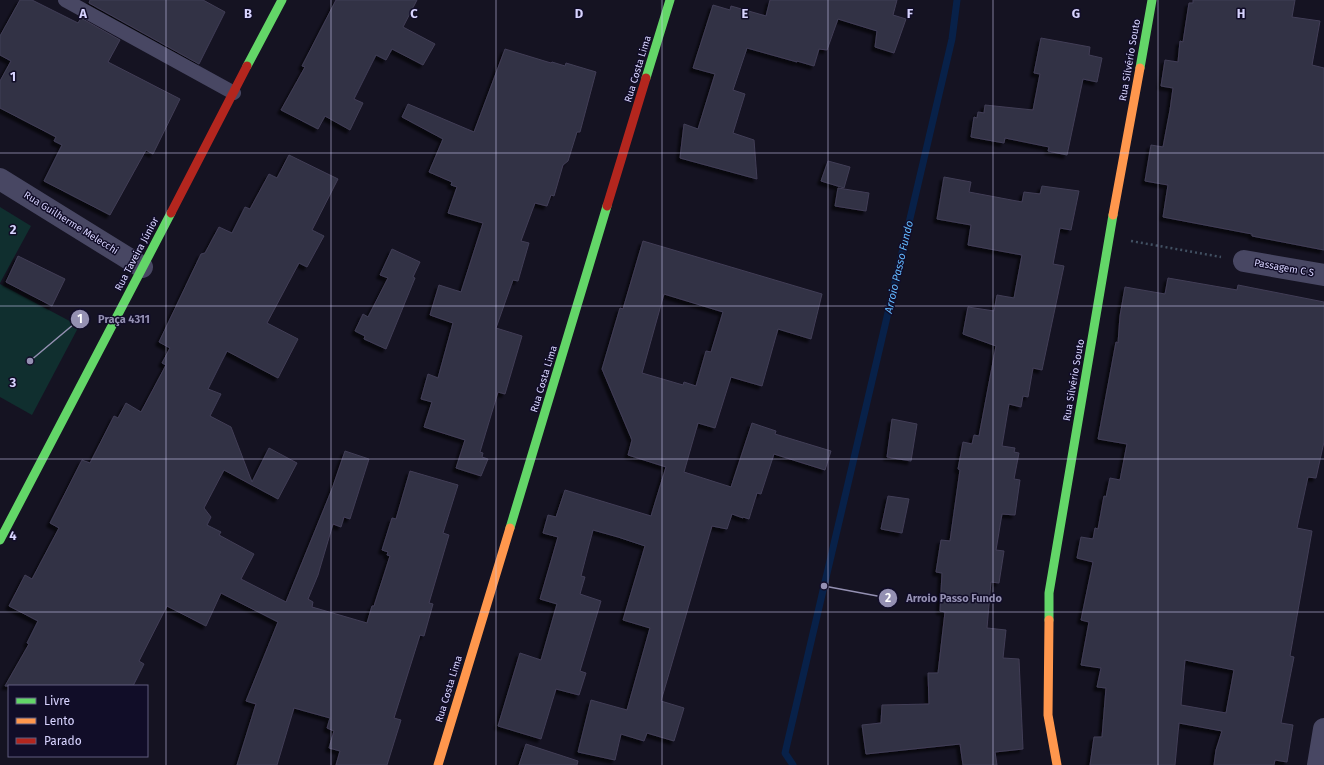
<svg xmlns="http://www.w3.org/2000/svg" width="1324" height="765" font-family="'Fira Sans',sans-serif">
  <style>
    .green { fill: #102f2f }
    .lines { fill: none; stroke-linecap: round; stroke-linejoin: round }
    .stream { stroke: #082149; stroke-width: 7 }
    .building { fill: #333144; stroke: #413e56; fill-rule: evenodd; filter: url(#shadow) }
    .path { stroke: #415062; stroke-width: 2.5; stroke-dasharray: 2 3; stroke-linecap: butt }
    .lane { stroke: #484763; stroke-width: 14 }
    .street { stroke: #484763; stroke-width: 22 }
    .fast { stroke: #63d668; stroke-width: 9 }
    .slow { stroke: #ff974d; stroke-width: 9 }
    .jam { stroke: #b3261e; stroke-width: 9 }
    .grid { fill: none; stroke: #d8d4ff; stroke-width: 1; stroke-opacity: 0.55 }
    .labels { text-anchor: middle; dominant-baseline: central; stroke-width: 3; stroke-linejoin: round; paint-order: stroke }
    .street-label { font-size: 10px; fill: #d8d4ff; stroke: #110d28 }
    .water-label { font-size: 11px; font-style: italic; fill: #62b9ff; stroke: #110d28 }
    .grid-label { font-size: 13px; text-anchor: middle; font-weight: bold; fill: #d8d4ff; stroke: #110d28; stroke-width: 3; stroke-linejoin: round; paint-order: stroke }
    .leader { fill: none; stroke: #9490b2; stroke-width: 1.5 }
    .callout-dot { fill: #9490b2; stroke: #110d28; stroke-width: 1.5 }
    .mark-label { font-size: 12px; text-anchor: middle; font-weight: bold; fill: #fff }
    .callout-label { font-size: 11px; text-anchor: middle; font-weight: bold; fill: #9490b2; stroke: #110d28; stroke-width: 3; stroke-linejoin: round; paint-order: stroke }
  </style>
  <defs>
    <filter id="shadow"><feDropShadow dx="-3.5" dy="3.5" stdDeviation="1" flood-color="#0009"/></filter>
  </defs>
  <rect width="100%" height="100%" fill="#151322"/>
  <g class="green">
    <path d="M0,207L31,226L0,283Z"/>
    <path d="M0,284L79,326L32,415L0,397Z"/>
  </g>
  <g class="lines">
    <path class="stream" d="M793,765L785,753L952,39L957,0"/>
  </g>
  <g class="building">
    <path d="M20,0H32L78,23L81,18L120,40L108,62L180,99L153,154L146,150L110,215L44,181L62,145L54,141L56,137L0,108V81L11,61L0,55V36Z"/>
    <path d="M90,0H203L225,12L199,64L89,3Z"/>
    <path d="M336,0H417L403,27L435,44L423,65L392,49L386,60L376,55L354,99L363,103L350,130L325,116L318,129L281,110L305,67L302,66Z"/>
    <path d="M770,0H897L893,15L906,19L894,53L875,47L877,31L838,19L827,50L819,49L814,66L797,61V62L747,48L733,90L745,94L733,133L754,140L757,179L680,158L684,124L698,129L715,74L693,68L713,5L730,10L731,6L766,16Z"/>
    <path d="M1193,0H1295L1292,17L1320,21L1312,65L1324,68V250L1252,236V234L1163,217L1168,185L1145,181L1151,145L1163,147L1170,110L1173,88L1161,86L1165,60L1178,62L1180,41L1183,42L1189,3H1193Z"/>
    <path d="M1041,38L1090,47L1089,55L1102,58L1097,82L1083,79L1067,155L1048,151L1049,147L1005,138L1004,143L971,137L974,117L977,118L978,112L984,113L985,105L1033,110L1040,74L1034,73Z"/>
    <path d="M505,49L551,63L552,62L565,66L566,63L596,72L580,132H577L568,161L563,165L554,196L551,195L547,206L535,203L521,241L529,243L518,281L513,280L496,328L522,336L505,394L498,392L480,452L483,453L482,457L488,459L481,476L456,468L465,440L424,427L432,402L421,399L428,374L438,378L453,323L430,315L439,285L461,292L483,223L448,213L457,187L451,185L452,182L429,172L443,139L402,117L408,104L474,132Z"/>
    <path d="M289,155L338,179L312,230L324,236L307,267L299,263L267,323L298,339L278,378L227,351L208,389L221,394L210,416L231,427L252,482L269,448L297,463L278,499L224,470L204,508L211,517L207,525L221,532L219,535L254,554L241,579L286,602L332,489L345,451L369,459L350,519L344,517L341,527L333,524L318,575L308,599L313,602L312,607L367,623L372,606H374L390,556L387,555L388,552L382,550L392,518L396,519L410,471L458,485L443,533L449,535L429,603L433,604L424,636L420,635L394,718L401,720L387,765H336L340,751L329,748L334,731L327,728L330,718L294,708L277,765H237L256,704L246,701L278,622L221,593L206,626L167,606L139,661L144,664L133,686H5L29,644L27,643L38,621L9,606L25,575L32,579L59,528L50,523L82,460L90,463L114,416L118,418L126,403L141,412L166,365L162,363L170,348L159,342L201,254L205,253L219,227L232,233L245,207L250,209L269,174L277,178Z"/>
    <path d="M828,161L850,167L844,188L821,181Z"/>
    <path d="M944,177L971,182L969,192L1022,202L1024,192L1040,194L1042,186L1079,191L1071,230L1060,228L1053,264L1064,266L1042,370L1033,368L1028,397L1023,396L1021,407L1009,404L1002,446L1015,448L1014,452L1019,453L1014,479L1020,480L1015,515L1002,514L996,550L1004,551L999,583L991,582L987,628L1006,630L1003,658L1019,659L1023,749L995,752L997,765H963L960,744L866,754L862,725L881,723L882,705L929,704L928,673H938L945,612L940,611L942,573L936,572L941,540L950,541L960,470L958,469L963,442L972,444L974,435L979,436L996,346L963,334L968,307L994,311L997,295L1014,298L1022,255L968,245L971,225L937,219Z"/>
    <path d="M838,188L869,193L866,211L835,206Z"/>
    <path d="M643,241L822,294L811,339L778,329L762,386L731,377L715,428L698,423L684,472L731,487L752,423L776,431L775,434L831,451L825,470L774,454L761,494L757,493L749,519L743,517V518L732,514L727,529L712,526L661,701L684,708L674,741L647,733L644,741L621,734L615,760L578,752L591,700L627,710L650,628L623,620L645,546L618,537L593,530L581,576L585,577L580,594L601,601L580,671L586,673L579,695L556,689L541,739L498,726L520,653L541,660L557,604L540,599L558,537L543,533L548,515L556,517L565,490L651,516L666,467L628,455L632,440L602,369L620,308L623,309ZM664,294L723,312L711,352L706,351L696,386L684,382L683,385L642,373Z"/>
    <path d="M392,249L420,262L413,277L415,278L386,349L364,339L365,336L355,331L363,314L368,317L388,278L380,275Z"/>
    <path d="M18,256L65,279L52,306L6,282Z"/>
    <path d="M1168,278L1237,290L1238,285L1324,302V442L1316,478L1308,477L1297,528L1312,531L1290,656L1294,657L1281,723L1293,725L1287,762L1275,760L1274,765H1214L1216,750L1222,731L1179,723L1175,765H1090L1094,737H1102L1106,688L1097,687L1101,668L1081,665L1089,622L1081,620L1093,562L1077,558L1081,537L1093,539L1095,528L1098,529L1104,496L1106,497L1110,478L1120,480L1127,444L1098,439L1116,342L1118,343L1120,316L1125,287L1165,294ZM1185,660L1234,670L1226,713L1181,705Z"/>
    <path d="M892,419L917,424L911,461L887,457Z"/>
    <path d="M888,496L909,499L902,533L881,529Z"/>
    <path d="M526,744L578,761L577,765H519Z"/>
  </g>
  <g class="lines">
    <path class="path" d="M1131,241L1221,257"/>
    <path class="lane" d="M65,0L234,93"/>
    <g class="street">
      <path d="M0,179L142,267"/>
      <path d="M1244,261L1324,275"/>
      <path d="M1318,765L1324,729"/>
    </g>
    <g class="fast">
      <path d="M247,66L282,0"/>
      <path d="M1140,68L1152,0"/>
      <path d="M646,78L670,0"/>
      <path d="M510,528L607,206"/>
      <path d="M0,540L171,213"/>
      <path d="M1049,620V593L1113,215"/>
    </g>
    <g class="slow">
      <path d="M1113,215L1140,68"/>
      <path d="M1049,620L1048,715L1057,765"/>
      <path d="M438,765L510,528"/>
    </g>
    <g class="jam">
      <path d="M607,206L646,78"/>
      <path d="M171,213L247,66"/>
    </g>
  </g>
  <path class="grid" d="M166,0V765M331,0V765M496,0V765M662,0V765M828,0V765M993,0V765M1158,0V765M0,153H1324M0,306H1324M0,459H1324M0,612H1324"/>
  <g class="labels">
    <g class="street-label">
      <text transform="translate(1130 60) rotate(-80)">Rua Silvério Souto</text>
      <text transform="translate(638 69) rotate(-73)">Rua Costa Lima</text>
      <text transform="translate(71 223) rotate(32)">Rua Guilherme Melecchi</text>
      <text transform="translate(137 254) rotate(-62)">Rua Taveira Júnior</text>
      <text transform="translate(1284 268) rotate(10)">Passagem C S</text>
      <text transform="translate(544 379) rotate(-73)">Rua Costa Lima</text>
      <text transform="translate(1074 380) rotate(-80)">Rua Silvério Souto</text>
      <text transform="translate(449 689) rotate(-73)">Rua Costa Lima</text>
    </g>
    <g class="water-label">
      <text transform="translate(899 267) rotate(-77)">Arroio Passo Fundo</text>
    </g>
  </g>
  <g class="grid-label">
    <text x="83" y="18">A</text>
    <text x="248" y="18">B</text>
    <text x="414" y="18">C</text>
    <text x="579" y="18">D</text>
    <text x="745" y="18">E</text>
    <text x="910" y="18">F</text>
    <text x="1076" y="18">G</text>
    <text x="1241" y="18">H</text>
    <text x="13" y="81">1</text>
    <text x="13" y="234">2</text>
    <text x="13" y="387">3</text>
    <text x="13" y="540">4</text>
  </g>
  <path class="leader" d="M30 361L80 319M824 586L888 598"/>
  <g class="callout-dot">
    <circle cx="30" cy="361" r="4"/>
    <circle cx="824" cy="586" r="4"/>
    <circle cx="80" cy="319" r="10"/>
    <circle cx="888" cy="598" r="10"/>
  </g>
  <g class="mark-label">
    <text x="80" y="323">1</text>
    <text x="888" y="602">2</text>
  </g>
  <g class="callout-label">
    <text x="124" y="323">Praça 4311</text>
    <text x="954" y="602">Arroio Passo Fundo</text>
  </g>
  <rect x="8" y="685" width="140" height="72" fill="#110d28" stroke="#615d7e"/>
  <rect x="16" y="698" width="20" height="6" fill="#63d668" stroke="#615d7e"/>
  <text x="44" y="705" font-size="12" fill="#d8d4ff">Livre</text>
  <rect x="16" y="718" width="20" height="6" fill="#ff974d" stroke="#615d7e"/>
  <text x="44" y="725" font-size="12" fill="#d8d4ff">Lento</text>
  <rect x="16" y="738" width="20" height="6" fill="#b3261e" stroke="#615d7e"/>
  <text x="44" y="745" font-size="12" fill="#d8d4ff">Parado</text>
</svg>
